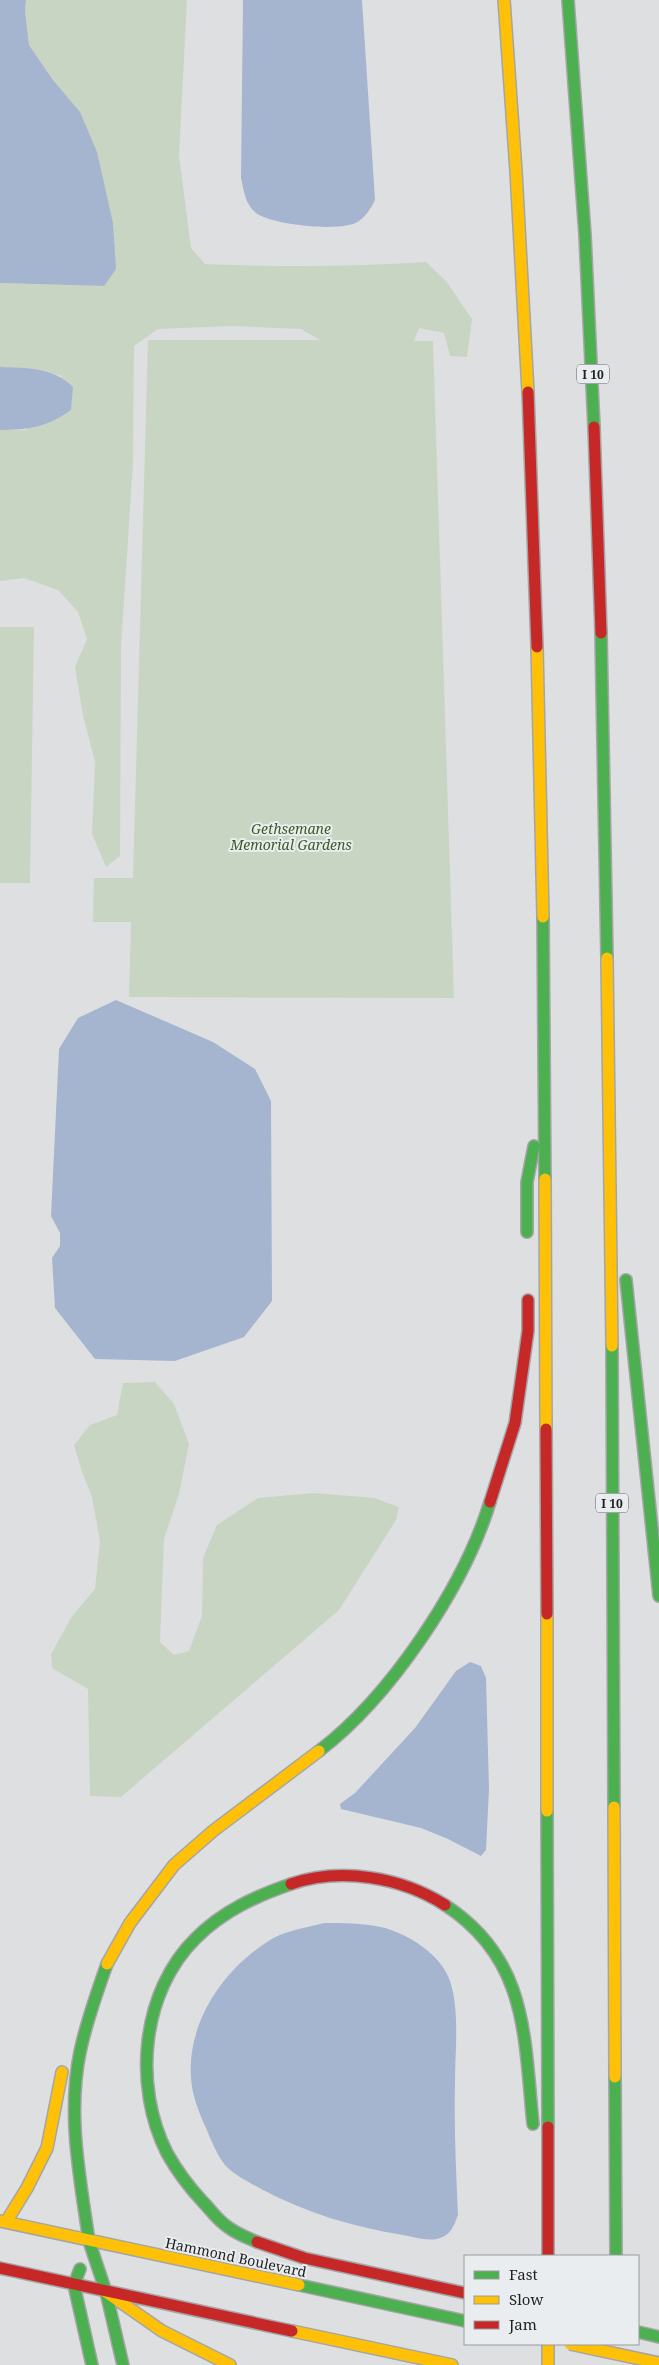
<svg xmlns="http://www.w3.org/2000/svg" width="659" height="2365" font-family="'Noto Serif',serif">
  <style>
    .green { fill: #c9d5c3 }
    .water { fill: #a5b5d0 }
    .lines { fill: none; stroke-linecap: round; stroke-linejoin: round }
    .fast-casing { stroke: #a5a5a7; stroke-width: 14 }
    .slow-casing { stroke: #a5a5a7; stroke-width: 14 }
    .jam-casing { stroke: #a5a5a7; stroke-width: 14 }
    .fast { stroke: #4caf50; stroke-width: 11 }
    .slow { stroke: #ffc107; stroke-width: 11 }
    .jam { stroke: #c62828; stroke-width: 11 }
    .slow-bridge-casing { stroke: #a5a5a7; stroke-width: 14; stroke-linecap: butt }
    .slow-bridge { stroke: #ffc107; stroke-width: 11 }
    .labels { text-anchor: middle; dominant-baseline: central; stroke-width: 4; stroke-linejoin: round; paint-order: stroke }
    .shield { fill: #eaedef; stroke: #5c5e5f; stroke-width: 1 }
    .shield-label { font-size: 12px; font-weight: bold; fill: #1f2021 }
    .park-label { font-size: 14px; font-style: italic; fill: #3b5b25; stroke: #eaedef }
    .street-label { font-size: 14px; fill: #1f2021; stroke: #eaedef }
  </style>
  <rect width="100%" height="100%" fill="#dedfe1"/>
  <g class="green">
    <path d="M26,0H187L179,155L191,248L205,264C279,267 352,267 426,262L446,281L472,319L467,357L450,356L444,333L419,328L414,341H433L454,998L129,997L131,922H93L94,878H133L148,340H320L301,329L232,326L158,329L134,346L133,463L121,647L120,856L106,867L92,834L95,762L83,715L75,667L87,639L78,612L58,590L24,578L0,581V430H26L62,376L35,369L0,367V283L104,286L80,112L53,80L29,45L25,11Z"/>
    <path d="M0,627H34L30,883H0Z"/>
    <path d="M155,1382L174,1404L189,1444L179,1494L164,1539L160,1642L174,1655L189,1651L202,1616L203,1558L217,1525L258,1498L314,1493L374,1498L399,1507L396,1520L339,1610L121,1797L90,1796L88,1689L52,1668L51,1654L72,1616L95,1589L100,1541L92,1497L82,1472L74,1445L90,1425L117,1415L123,1383Z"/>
  </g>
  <g class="water">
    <path d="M0,0H26L25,11L29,45L53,80L80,112L97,152L113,223L116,269L104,286L0,283Z"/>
    <path d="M243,0H362L375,200C371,208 366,216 359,221C343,233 272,225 256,213C245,204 244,191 241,178Z"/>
    <path d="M0,367C27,368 53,367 73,387L71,410C47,427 29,430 0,430Z"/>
    <path d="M116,1000L213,1042L255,1069L271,1101L272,1301L244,1337L175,1361L95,1359L55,1308L52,1258L60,1246V1233L51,1216L59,1049L78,1018Z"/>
    <path d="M470,1662L481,1666L486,1678L489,1789L486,1850L481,1856L448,1839L421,1828L341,1809L340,1804L355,1793L415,1728L456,1671Z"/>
    <path d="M324,1923C343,1923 362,1923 381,1927C407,1933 441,1954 450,1981C460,2012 455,2050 455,2083C454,2127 456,2171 458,2215C454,2225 451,2235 440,2238C429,2242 414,2237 403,2235C353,2227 307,2213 263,2190C251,2183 235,2176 225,2165C217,2155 211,2140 206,2128C199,2113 192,2095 191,2078C187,2023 222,1971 267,1942C282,1931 306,1928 324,1923Z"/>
  </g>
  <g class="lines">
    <defs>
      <g id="fast">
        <path d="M568,0L585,235L594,427"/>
        <path d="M601,633L607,958"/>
        <path d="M543,917L545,1179"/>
        <path d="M527,1232V1182L534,1146"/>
        <path d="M626,1280L659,1596"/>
        <path d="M612,1346L614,1807"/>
        <path d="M319,1751C390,1697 464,1587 490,1502"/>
        <path d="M547,1811L548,2127"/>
        <path d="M445,1905C528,1959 524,2036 533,2124"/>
        <path d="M615,2077L616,2256"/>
        <path d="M89,2241L106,2292L123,2365"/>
        <path d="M89,2241C80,2178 67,2115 80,2052C86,2023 97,1992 107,1964"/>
        <path d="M257,2242C245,2237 233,2232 224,2224C216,2218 210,2209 203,2202C189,2187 177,2171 167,2153C133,2086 141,1992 196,1938C223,1911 256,1896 291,1884"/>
        <path d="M80,2269L74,2285L92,2365"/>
        <path d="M299,2285L465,2321"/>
        <path d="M638,2332L659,2337"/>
      </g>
      <g id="slow">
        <path d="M504,0L516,171L528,392"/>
        <path d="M537,647L543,917"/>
        <path d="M607,958L612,1346"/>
        <path d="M545,1179L546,1429"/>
        <path d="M547,1614V1811"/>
        <path d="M614,1807L615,2077"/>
        <path d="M107,1964L130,1923L174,1865L213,1831L319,1751"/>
        <path d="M0,2221L299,2285"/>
        <path d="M6,2222L27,2188L47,2148L62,2072"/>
        <path d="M106,2292L162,2331L230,2365"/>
        <path d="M292,2331L452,2365"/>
        <path d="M548,2344V2365"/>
      </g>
      <g id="jam">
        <path d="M528,392L537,647"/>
        <path d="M594,427L601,633"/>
        <path d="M546,1429L547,1614"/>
        <path d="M490,1502L515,1423L528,1331V1300"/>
        <path d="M291,1884C341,1867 401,1877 445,1905"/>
        <path d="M548,2127V2256"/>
        <path d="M257,2242L304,2258L465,2293"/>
        <path d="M0,2268L292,2331"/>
      </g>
    </defs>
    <use href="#fast" class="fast-casing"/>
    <use href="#slow" class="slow-casing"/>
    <use href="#jam" class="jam-casing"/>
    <use href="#fast" class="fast"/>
    <use href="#slow" class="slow"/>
    <use href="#jam" class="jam"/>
    <defs>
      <path id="slow-bridge" d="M570,2344L659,2363"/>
    </defs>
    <use href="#slow-bridge" class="slow-bridge-casing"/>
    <use href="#slow-bridge" class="slow-bridge"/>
  </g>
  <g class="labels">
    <g class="shield">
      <rect x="577" y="364.5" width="32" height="19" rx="4"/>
      <rect x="596" y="1493.5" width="32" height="19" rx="4"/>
    </g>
    <g class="shield-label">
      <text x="593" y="374">I 10</text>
      <text x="612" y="1503">I 10</text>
    </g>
    <g class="park-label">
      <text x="291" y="828">Gethsemane<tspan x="291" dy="16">Memorial Gardens</tspan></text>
    </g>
    <g class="street-label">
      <text transform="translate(236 2257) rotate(12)">Hammond Boulevard</text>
    </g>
  </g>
  <rect x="464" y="2255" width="175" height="90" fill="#eaedef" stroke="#999b9d"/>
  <rect x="474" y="2271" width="25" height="8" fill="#4caf50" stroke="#999b9d"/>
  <text x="509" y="2280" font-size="15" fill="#1f2021">Fast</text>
  <rect x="474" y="2296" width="25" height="8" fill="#ffc107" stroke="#999b9d"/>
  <text x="509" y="2305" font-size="15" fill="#1f2021">Slow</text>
  <rect x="474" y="2321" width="25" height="8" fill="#c62828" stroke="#999b9d"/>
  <text x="509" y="2330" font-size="15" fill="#1f2021">Jam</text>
</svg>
